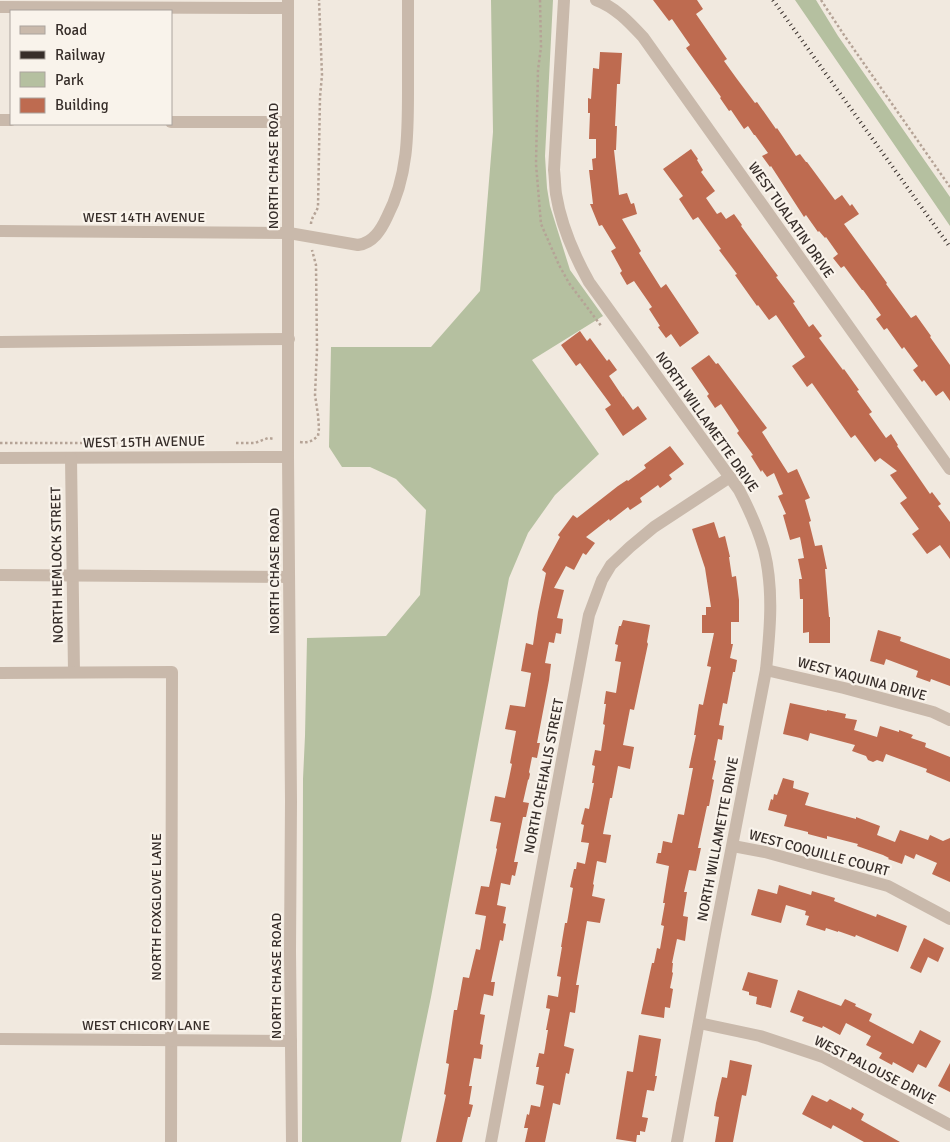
<svg xmlns="http://www.w3.org/2000/svg" width="950" height="1142" font-family="Signika,sans-serif">
  <style>
    .green { fill: #b5c0a0 }
    .building { fill: #be6b50 }
    .lines { fill: none; stroke-linecap: round; stroke-linejoin: round }
    .path { stroke: #b5a396; stroke-width: 2.5; stroke-dasharray: 2.5 2.5; stroke-linecap: butt }
    .minor { stroke: #c9b9ab; stroke-width: 12 }
    .rail { stroke: #372e2a; stroke-width: 4; stroke-dasharray: 1 4; stroke-linecap: butt }
    .labels { text-anchor: middle; dominant-baseline: central; stroke-width: 4.5; stroke-linejoin: round; paint-order: stroke }
    .street-label { font-size: 14px; fill: #372e2a; stroke: #f9f3eb }
  </style>
  <rect width="100%" height="100%" fill="#f1e9df"/>
  <g class="green">
    <path d="M491,0H553L545,156L547,188L550,206L570,270L603,316L532,360L599,454L555,495L528,533L509,578L431,997L401,1142H302L303,779L305,736L307,638L386,636L420,595L426,510L396,479L370,467H342L329,447L331,347H431L480,291L493,132Z"/>
    <path d="M795,0H816L838,36L950,197V226Z"/>
  </g>
  <g class="building">
    <path d="M653,0H697L703,9L696,14L727,59L724,61L737,79L755,103L757,102L776,129L777,128L796,156L800,154L806,162H807L835,200L842,195L850,206L852,204L859,214L844,224L887,283L886,284L911,318L916,315L931,336L930,337L950,365V401L943,391L936,396L924,380L922,382L913,370L918,366L904,347L902,349L887,328L884,330L876,319L881,315L863,290H862L844,266L841,268L833,258L838,254L826,237L825,238L819,231L818,232L806,215L804,217L771,166L770,167L762,156L768,153L755,135H754L748,126L744,129L731,110L729,111L720,98L721,97L686,48L690,45L672,19L669,21Z"/>
    <path d="M600,52L622,53L620,84H617L615,126H617L616,150H614L619,195L627,193L631,204L634,203L637,214L622,219L641,251L639,253L661,288L666,284L699,333L680,347L671,334L666,338L658,327L660,326L649,309L652,307L634,281L627,285L620,273L622,271L611,251L616,248L602,225L599,226L590,204H593L589,170H593L592,159L596,158V139H589L590,113H588V98L591,99L593,68L599,69Z"/>
    <path d="M691,149L698,159L697,160L703,170L701,172L715,191L706,198L717,214L721,212L726,219L734,214L742,225L741,226L778,276L776,277L795,302L793,303L809,327L813,324L822,336L819,338L843,370L844,369L859,390L857,391L872,412L869,414L886,438L891,434L898,445L897,446L930,494L932,492L941,504L938,506L950,522V559L940,545L927,554L912,534L919,529L900,503L907,498L890,475L897,471L880,458L875,462L855,435L851,438L812,383L807,387L792,366L805,357L776,315L769,320L758,305L757,306L735,275L737,274L719,250L721,249L698,217L693,220L679,199L683,196L663,169Z"/>
    <path d="M580,331L587,341L590,338L607,361L609,359L617,370L609,376L623,397V396L633,410L638,406L647,419L623,436L605,409L611,405L580,363L576,366L561,345Z"/>
    <path d="M709,355L716,364L718,363L767,428L762,432L788,473L797,469L810,498L805,500L811,521L809,522L815,546L822,545L827,569H825L829,617H830V643H809V632L803,633V599H800L799,579H802L798,559L804,558L800,537L790,540L783,515L786,514L778,496L783,494L774,473L767,477L762,470L761,472L751,456L753,455L737,433L739,431L721,404L715,408L707,396L709,394L691,368Z"/>
    <path d="M670,446L684,464L669,475L672,479L660,488L658,485L640,498L642,502L630,510L628,507L610,521L609,519L586,537L595,543L586,555L583,553L574,570L566,566L554,588L564,590L557,618L563,619L561,634L556,633L554,643L549,642L545,663L551,664L549,680L537,743H540L537,758L532,757L529,772L530,774L529,779L528,780L523,802L529,803L526,817H523L514,862H518L515,876L512,875L510,885L501,883L497,905L506,907L503,923L506,924L503,941L500,940L491,982H495L493,996L484,994L480,1014L485,1015L480,1044L483,1045L481,1059L474,1058L469,1086H472L469,1104L473,1105L470,1117H468L462,1142H436L446,1095L444,1094L449,1064L446,1063L454,1010H457L463,977L469,978L476,949L480,950L486,916L475,914L481,886L489,887L497,849L496,848L501,823L490,821L495,796L505,798L512,764L510,763L516,731L505,729L510,705L525,707L531,673L521,671L526,643L533,645L538,612L546,573L542,570L560,537L558,535L573,515L577,518L618,486L627,480L628,481L646,468L644,465Z"/>
    <path d="M714,522L719,538L725,536L730,557H729L732,577L736,576L739,600V622H731V644H733L730,658L737,660L735,672H733L727,704L723,703L719,725L724,726L722,740L718,739L714,760L716,761L712,779L714,780L709,806H707L698,848H701L696,871L689,870L684,892H687L683,916L688,917L685,941L677,939L672,963H673L672,972L673,973L670,988L673,989L670,1008L665,1007L664,1018L641,1014L652,963H654L657,948L660,949L664,926L661,925L665,903H663L669,866L656,863L658,853H661L663,841L672,843L678,814L684,815L693,768H689L696,735H694L699,704L703,705L711,667L707,666L714,633H702V615H706V607H711L705,568L692,529Z"/>
    <path d="M623,620L650,625L647,642L648,644L634,710L630,709L623,745L634,747L630,769L618,766L612,798H610L603,834L611,835L606,863L597,861L593,884L594,885L592,896L605,899L600,923L587,921L576,985H579L575,1013L570,1012L564,1046L574,1049L569,1074L566,1073L560,1105L553,1103L545,1142H525L528,1128H524L527,1114L529,1115L531,1105L540,1107L544,1086L536,1084L539,1067H536L539,1053L544,1054L548,1030H546L550,1009L546,1008L548,995L558,997L561,977L557,976L562,947H561L565,923H567L573,888L570,887L574,869H576L577,862L585,864L589,843L581,842L584,825L581,824L585,808L589,809L594,783H592L595,766L592,765L595,750L601,751L605,725L603,724L606,704H604L606,691L616,693L621,662L615,661L618,645L615,644L619,626H621Z"/>
    <path d="M878,630L898,636L901,637L900,641L950,659V686L931,679L930,682L916,677L918,671L886,659L884,665L870,661Z"/>
    <path d="M790,703L827,711V710L846,714L845,718L857,720L854,730L877,737L880,726L899,732V730L913,735L911,738L926,743L925,747L950,757V782L926,772L927,769L886,754L883,762L877,760L873,762L868,760L866,756L852,751L855,745L810,733L808,741L800,738L783,734Z"/>
    <path d="M783,778L794,781L793,788L809,793L805,805L856,819V817L880,826L877,835L895,842L900,830L928,840L930,835L943,841L950,838V882L932,874L937,863L916,854L914,859L905,855L902,864L888,859L889,858L883,855L857,846L858,844L827,836V839L808,834V832L784,826L787,815L768,810L771,799L773,800L774,794L777,795Z"/>
    <path d="M779,885L811,895L812,891L835,898L834,901L876,917L877,914L907,926L898,952L856,935L855,937L838,931V932L826,928L825,931L806,925L809,916L805,915L806,911L786,905L781,923L751,915L758,889L777,894Z"/>
    <path d="M924,938L944,948L938,962L928,957L921,973L910,968Z"/>
    <path d="M748,972L778,980L771,1008L756,1004L757,997L749,995V992L742,990Z"/>
    <path d="M798,990L841,1006L845,999L856,1004L855,1006L872,1014L869,1021L913,1044L920,1030L941,1041L926,1068L918,1064L913,1073L893,1062L892,1065L879,1058L882,1053L866,1045L871,1036L846,1023L840,1035L823,1026L822,1028L802,1021L804,1017L790,1012Z"/>
    <path d="M639,1035L661,1039L655,1076H657L654,1091L647,1090L642,1117L648,1118L645,1132L640,1131V1135H637L636,1142H635L616,1139L627,1071L633,1072Z"/>
    <path d="M730,1060L752,1065L746,1096L742,1095L733,1142H715L719,1117L714,1116L716,1103L722,1077L727,1078Z"/>
    <path d="M950,1063V1092L938,1086Z"/>
    <path d="M812,1095L827,1102L830,1099L851,1110L852,1107L864,1114L861,1120L900,1142H864L833,1125L831,1129L802,1114Z"/>
  </g>
  <g class="lines">
    <g class="path">
      <path d="M540,0L541,47L538,70L536,164L541,224L559,265L569,283L602,327"/>
      <path d="M821,0L844,35L950,187"/>
      <path d="M311,224C311,218 316,213 318,207L320,97L322,75L319,0"/>
      <path d="M300,442C309,443 312,441 318,436L319,428L318,415L315,395L317,349L316,265L312,250"/>
      <path d="M0,443H128"/>
      <path d="M236,443H255L268,438L275,439"/>
    </g>
    <g class="minor">
      <path d="M288,0V457L291,801L290,951L292,1142"/>
      <path d="M564,0L554,170C555,178 555,186 556,194C561,225 574,255 589,282L739,490C749,509 758,529 764,550C774,589 770,631 766,670L715,934L677,1142"/>
      <path d="M596,0C615,7 629,22 643,37L950,469"/>
      <path d="M0,7L288,8"/>
      <path d="M0,120H11"/>
      <path d="M171,122H288"/>
      <path d="M0,231L289,233L358,245C373,243 381,230 387,217C409,175 408,130 408,84C408,56 408,28 408,0"/>
      <path d="M0,342L289,339"/>
      <path d="M0,458L288,457"/>
      <path d="M71,458L74,672"/>
      <path d="M0,575L289,577"/>
      <path d="M766,670L844,688L933,712L950,720"/>
      <path d="M0,673L172,672L171,1142"/>
      <path d="M733,846L765,852L888,886L950,919"/>
      <path d="M699,1023L760,1036L823,1057L950,1125"/>
      <path d="M0,1039L291,1041"/>
      <path d="M491,1142L589,615L602,580L611,565L630,547L654,527L730,477"/>
    </g>
    <path class="rail" d="M773,0L950,247"/>
  </g>
  <g class="labels">
    <g class="street-label">
      <text transform="translate(273 166) rotate(-90)">NORTH CHASE ROAD</text>
      <text x="144" y="217">WEST 14TH AVENUE</text>
      <text transform="translate(791 220) rotate(55)">WEST TUALATIN DRIVE</text>
      <text transform="translate(707 422) rotate(55)">NORTH WILLAMETTE DRIVE</text>
      <text transform="translate(144 442) rotate(-1)">WEST 15TH AVENUE</text>
      <text transform="translate(57 565) rotate(-91)">NORTH HEMLOCK STREET</text>
      <text transform="translate(274 571) rotate(-90)">NORTH CHASE ROAD</text>
      <text transform="translate(862 679) rotate(15)">WEST YAQUINA DRIVE</text>
      <text transform="translate(544 776) rotate(-79)">NORTH CHEHALIS STREET</text>
      <text transform="translate(718 839) rotate(-79)">NORTH WILLAMETTE DRIVE</text>
      <text transform="translate(819 853) rotate(15)">WEST COQUILLE COURT</text>
      <text transform="translate(156 907) rotate(-90)">NORTH FOXGLOVE LANE</text>
      <text transform="translate(276 976) rotate(-90)">NORTH CHASE ROAD</text>
      <text x="146" y="1025">WEST CHICORY LANE</text>
      <text transform="translate(875 1070) rotate(27)">WEST PALOUSE DRIVE</text>
    </g>
  </g>
  <rect x="10" y="10" width="162" height="115" fill="#f9f3eb" stroke="#aba49e"/>
  <rect x="20" y="26" width="25" height="8" fill="#c9b9ab" stroke="#aba49e"/>
  <text x="55" y="35" font-size="15" fill="#372e2a">Road</text>
  <rect x="20" y="51" width="25" height="8" fill="#372e2a" stroke="#aba49e"/>
  <text x="55" y="60" font-size="15" fill="#372e2a">Railway</text>
  <rect x="20" y="72" width="25" height="15" fill="#b5c0a0" stroke="#aba49e"/>
  <text x="55" y="85" font-size="15" fill="#372e2a">Park</text>
  <rect x="20" y="98" width="25" height="15" fill="#be6b50" stroke="#aba49e"/>
  <text x="55" y="110" font-size="15" fill="#372e2a">Building</text>
</svg>
